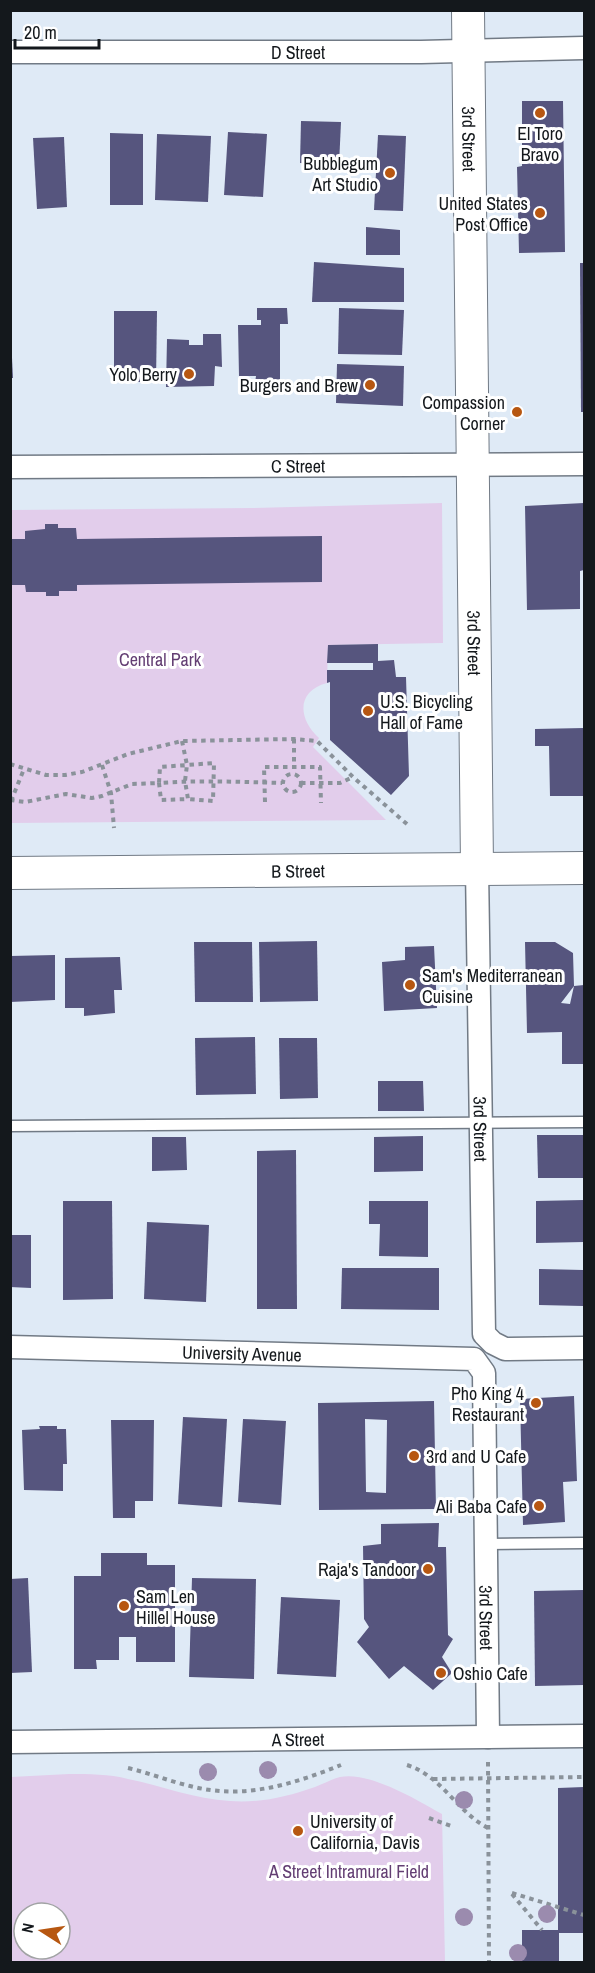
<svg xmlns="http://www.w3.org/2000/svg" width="595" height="1973" font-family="'Archivo Narrow',sans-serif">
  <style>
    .green { fill: #e2cdeb; fill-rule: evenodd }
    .building { fill: #56557e; fill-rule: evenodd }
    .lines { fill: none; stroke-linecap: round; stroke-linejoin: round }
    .lane-casing { stroke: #717a85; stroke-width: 13 }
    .street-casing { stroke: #717a85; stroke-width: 25 }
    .secondary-casing { stroke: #717a85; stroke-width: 34 }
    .path { stroke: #8a929a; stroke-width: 4; stroke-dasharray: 4.5 4.5; stroke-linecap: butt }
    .lane { stroke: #fff; stroke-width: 10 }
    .street { stroke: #fff; stroke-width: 22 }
    .secondary { stroke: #fff; stroke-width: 32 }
    .tree { fill: #9b8bae }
    .poi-dot { fill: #b75711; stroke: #fff; stroke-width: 2 }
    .labels { text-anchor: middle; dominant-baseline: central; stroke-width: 6; stroke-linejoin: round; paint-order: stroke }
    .street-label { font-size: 18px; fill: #14181c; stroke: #fff }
    .poi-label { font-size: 18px; fill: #14181c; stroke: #fff; text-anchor: end }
    .park-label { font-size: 18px; fill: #633e73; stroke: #fff }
  </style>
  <rect width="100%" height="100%" fill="#dfeaf6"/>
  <g class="green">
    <path d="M442,503L443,643L328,645L327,683C296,691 298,719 319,738L313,747L386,820L11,823V510L252,508Z"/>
    <path d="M69,1774C89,1774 109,1774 128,1779C162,1786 195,1799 230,1801C260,1803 287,1797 315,1787C323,1784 332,1779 340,1777C369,1771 417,1800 442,1814L445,1962H11V1777ZM24,1913H60V1949H24Z"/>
  </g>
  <g class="building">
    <path d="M522,101H563L565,252L519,253L517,167L522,166Z"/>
    <path d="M301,121L341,122L339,165L300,163Z"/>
    <path d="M228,132L267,134L263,197L224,195Z"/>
    <path d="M110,133L143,134V205H110Z"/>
    <path d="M157,134L211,136L208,202L155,200Z"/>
    <path d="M378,135L406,136L403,211L374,210Z"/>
    <path d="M64,137L67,207L37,209L33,138Z"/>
    <path d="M366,227L400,230V255H366Z"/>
    <path d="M314,262L404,268V302H312Z"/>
    <path d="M580,263H584V412H581Z"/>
    <path d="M257,308H287L288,324H280V383H255L256,376H239L238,325H261V320H257Z"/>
    <path d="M339,308L404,310L402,355L338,354Z"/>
    <path d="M114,311H157L156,382H114Z"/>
    <path d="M203,334H221L222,367L215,366L214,386L166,387L167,339L189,340V345H203Z"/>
    <path d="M10,358H12L13,378H10Z"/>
    <path d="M337,364L404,366L403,406L336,403Z"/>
    <path d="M584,503V570L580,571V609L527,610L525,506Z"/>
    <path d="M45,524H58V528H76L77,539L322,536V582L77,585V591H59V596H46V592H26L25,585H10V539H25V531L45,529Z"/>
    <path d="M378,644V661L394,660L396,677H406L409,776L391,795L330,740V682L327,683V670H373V663H327L328,645Z"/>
    <path d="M584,728V796H550L549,746H535V729Z"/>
    <path d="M317,941L318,1001L260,1002L259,942Z"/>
    <path d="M194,942H252L253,1002H195Z"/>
    <path d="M525,942H555L573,953L574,986L561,1003L570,1004L574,986L584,985V1064H562V1032L527,1033Z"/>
    <path d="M434,946L437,1008L384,1011L382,962L405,960V947Z"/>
    <path d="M55,955V1000L10,1002V956Z"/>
    <path d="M120,957L122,990H114L115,1013L84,1016V1008H65V958Z"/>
    <path d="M255,1037L256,1094L196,1095L195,1038Z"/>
    <path d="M279,1038H317L318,1098L280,1099Z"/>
    <path d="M378,1081H423L424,1111H378Z"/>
    <path d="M537,1135H584V1178H538Z"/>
    <path d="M423,1136V1171L374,1172V1137Z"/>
    <path d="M152,1137H186L187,1170L152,1171Z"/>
    <path d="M296,1150L297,1309H257V1151Z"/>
    <path d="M584,1200V1242L536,1243V1201Z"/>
    <path d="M63,1201H112L113,1299L63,1300Z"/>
    <path d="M369,1201H428V1257L379,1256L380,1224H369Z"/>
    <path d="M147,1222L209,1225L206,1302L144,1299Z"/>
    <path d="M10,1235H31V1288L10,1287Z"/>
    <path d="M342,1268H439V1310L341,1309Z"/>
    <path d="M539,1269L583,1270V1306L539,1305Z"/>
    <path d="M574,1396L577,1481L563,1482L565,1522L523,1525L520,1399Z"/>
    <path d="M434,1401L436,1509L319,1510L318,1403ZM365,1419L387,1420L386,1493L366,1492Z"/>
    <path d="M183,1417L227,1419L222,1507L178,1504Z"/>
    <path d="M243,1419L286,1421L281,1505L238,1502Z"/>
    <path d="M111,1420H154L153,1501H135V1518H113Z"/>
    <path d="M39,1426H57V1429H66L67,1464H63V1491L24,1490L22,1430L40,1429Z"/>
    <path d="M439,1523L438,1547H446L448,1635L453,1639L442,1657L452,1673L433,1690L404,1666L389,1679L357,1642L369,1627L364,1619L363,1546L381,1544V1524Z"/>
    <path d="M101,1553H147V1565H175V1662H136V1637H119V1660H96L97,1669H74V1576H101Z"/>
    <path d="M28,1578L32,1672L10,1673V1579Z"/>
    <path d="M192,1578L256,1579L254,1679L189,1677Z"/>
    <path d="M584,1590V1685L535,1686L534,1591Z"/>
    <path d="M281,1597L340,1600L336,1677L277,1674Z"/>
    <path d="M584,1787V1933H559V1962H522V1930H558V1788Z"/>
  </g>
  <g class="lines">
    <defs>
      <g id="lane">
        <path d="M10,1126L584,1122"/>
        <path d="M486,1544L584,1543"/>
      </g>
      <g id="street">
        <path id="s1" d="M10,52H421L584,48"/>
        <path id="s2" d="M10,467L584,464"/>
        <path id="s3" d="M477,868L484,1334L493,1343L505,1349L584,1348"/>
        <path id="s4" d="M10,1347L474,1359L484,1373L488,1737"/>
        <path id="s5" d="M10,1742L584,1736"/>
      </g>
      <g id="secondary">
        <path id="s6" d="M468,10L477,868"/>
        <path id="s7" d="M10,873L584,868"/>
      </g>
    </defs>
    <use href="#lane" class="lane-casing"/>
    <use href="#street" class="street-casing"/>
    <use href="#secondary" class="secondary-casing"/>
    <g class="path">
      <path d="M294,739V769"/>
      <path d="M182,741L187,765L214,763L213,801L188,799"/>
      <path d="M10,764L46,775H65L82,772L128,754L182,741L294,739L317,741L353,777L408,825"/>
      <path d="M102,765L111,793L114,828"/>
      <circle cx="292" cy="783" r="9"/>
      <path d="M301,783H340L353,777"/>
      <path d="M10,800L25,802L66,794L92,798L102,796L132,784L159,783L160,767L187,765L185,781L188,799L161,800L159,783C200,780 241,782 282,783"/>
      <path d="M11,801L24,769"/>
      <path d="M265,802L264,767H320L321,803"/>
      <path d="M488,1762L489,1962"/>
      <path d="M407,1765C442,1776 457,1812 488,1828"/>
      <path d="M128,1768C149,1773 169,1781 190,1786C243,1800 291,1785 341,1765"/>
      <path d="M433,1779L584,1777"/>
      <path d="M429,1818L451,1826"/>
      <path d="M512,1893L584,1915"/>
      <path d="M512,1894L542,1930"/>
    </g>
    <use href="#lane" class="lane"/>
    <use href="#street" class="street"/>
    <use href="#secondary" class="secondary"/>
  </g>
  <g class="tree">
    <circle cx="268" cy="1770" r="9"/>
    <circle cx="208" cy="1772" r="9"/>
    <circle cx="464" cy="1800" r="9"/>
    <circle cx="547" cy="1914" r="9"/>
    <circle cx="464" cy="1917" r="9"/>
    <circle cx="518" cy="1953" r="9"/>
  </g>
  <g class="poi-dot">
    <circle cx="540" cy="113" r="6"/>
    <circle cx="390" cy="173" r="6"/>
    <circle cx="540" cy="213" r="6"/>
    <circle cx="189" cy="374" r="6"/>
    <circle cx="370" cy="385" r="6"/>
    <circle cx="517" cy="412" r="6"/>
    <circle cx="368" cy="711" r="6"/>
    <circle cx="410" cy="985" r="6"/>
    <circle cx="536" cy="1403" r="6"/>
    <circle cx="414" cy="1456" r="6"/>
    <circle cx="539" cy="1506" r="6"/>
    <circle cx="428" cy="1569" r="6"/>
    <circle cx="124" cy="1606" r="6"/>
    <circle cx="441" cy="1673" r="6"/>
    <circle cx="298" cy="1831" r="6"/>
  </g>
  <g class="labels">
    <g class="street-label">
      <text stroke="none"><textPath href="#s1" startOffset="288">D Street</textPath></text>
      <text stroke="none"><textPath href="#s6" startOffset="129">3rd Street</textPath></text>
      <text stroke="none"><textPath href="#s2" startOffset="288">C Street</textPath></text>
      <text stroke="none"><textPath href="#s6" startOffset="633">3rd Street</textPath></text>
      <text stroke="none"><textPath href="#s7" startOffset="288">B Street</textPath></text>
      <text stroke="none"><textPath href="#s3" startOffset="261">3rd Street</textPath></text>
      <text stroke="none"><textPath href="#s4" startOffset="232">University Avenue</textPath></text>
      <text stroke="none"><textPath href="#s4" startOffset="726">3rd Street</textPath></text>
      <text stroke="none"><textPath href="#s5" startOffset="288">A Street</textPath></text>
    </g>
    <g class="poi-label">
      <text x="540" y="133" text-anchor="middle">El Toro<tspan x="540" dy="21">Bravo</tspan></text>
      <text x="378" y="163">Bubblegum<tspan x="378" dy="21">Art Studio</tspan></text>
      <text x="528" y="203">United States<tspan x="528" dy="21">Post Office</tspan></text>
      <text x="177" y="374">Yolo Berry</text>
      <text x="358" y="385">Burgers and Brew</text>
      <text x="505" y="402">Compassion<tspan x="505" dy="21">Corner</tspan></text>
      <text x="380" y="701" text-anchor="start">U.S. Bicycling<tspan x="380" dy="21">Hall of Fame</tspan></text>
      <text x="422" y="975" text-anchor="start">Sam's Mediterranean<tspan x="422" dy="21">Cuisine</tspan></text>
      <text x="524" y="1393">Pho King 4<tspan x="524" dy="21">Restaurant</tspan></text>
      <text x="426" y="1456" text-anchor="start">3rd and U Cafe</text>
      <text x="527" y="1506">Ali Baba Cafe</text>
      <text x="416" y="1569">Raja's Tandoor</text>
      <text x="136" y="1596" text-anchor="start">Sam Len<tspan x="136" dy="21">Hillel House</tspan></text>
      <text x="453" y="1673" text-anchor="start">Oshio Cafe</text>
      <text x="310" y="1821" text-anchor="start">University of<tspan x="310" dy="21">California, Davis</tspan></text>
    </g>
    <g class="park-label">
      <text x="160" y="659">Central Park</text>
      <text x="349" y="1871">A Street Intramural Field</text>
    </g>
  </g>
  <rect width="595" height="1973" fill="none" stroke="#14181c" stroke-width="24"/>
  <g transform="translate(42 1931) rotate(282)"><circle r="28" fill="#ffffff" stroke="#a1a3a4" stroke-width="1.5"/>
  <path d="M0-4.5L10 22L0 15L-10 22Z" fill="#b75711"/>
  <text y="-9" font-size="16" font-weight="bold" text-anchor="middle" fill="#14181c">N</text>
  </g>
  <path d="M15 39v9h84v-9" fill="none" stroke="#14181c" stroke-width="3"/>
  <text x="24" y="39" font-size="18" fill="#14181c" stroke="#ffffff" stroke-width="4.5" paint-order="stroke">20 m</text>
</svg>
